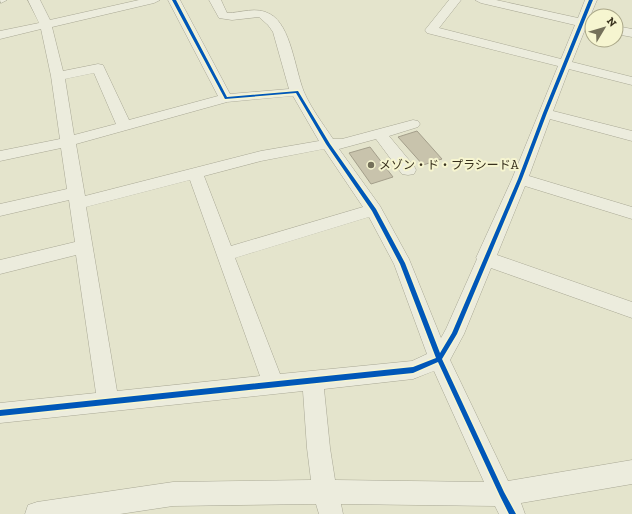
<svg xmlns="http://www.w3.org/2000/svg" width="632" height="514" font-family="'Zilla Slab','Noto Sans JP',serif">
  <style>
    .building { fill: #c8c3ac; stroke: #a49f8b }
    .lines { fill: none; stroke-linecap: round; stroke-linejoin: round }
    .minor-casing { stroke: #a9a895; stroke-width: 1 }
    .minor { fill: #ececdd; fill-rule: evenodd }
    .cycleway-casing { stroke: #f6f5d0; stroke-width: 3 }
    .cycleway { fill: #0057b8; fill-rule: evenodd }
    .poi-dot { fill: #74705a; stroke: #f6f5d0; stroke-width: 1.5 }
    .labels { text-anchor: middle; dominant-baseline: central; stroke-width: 4; stroke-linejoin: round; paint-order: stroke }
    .poi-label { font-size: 12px; fill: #38311d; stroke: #f6f5d0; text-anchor: start }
  </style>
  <rect width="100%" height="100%" fill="#e4e4cc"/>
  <g class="building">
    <path d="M417,131L442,159L423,165L398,137Z"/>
    <path d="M370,147L393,177L371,184L349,153Z"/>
  </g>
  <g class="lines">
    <defs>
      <g id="minor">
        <path d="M0,0H7L1,3Z"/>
        <path d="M28,0H40L50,20L139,0H160L154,3L52,27L63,71L98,64L103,65L129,120L218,96L168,0H180L230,94L289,89L273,32L268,25L259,17L232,20L219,18L209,0H221L227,13C241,13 256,6 270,14C291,25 295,70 304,92C311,108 323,124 333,139H342L413,120L418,121L420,124L418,127L389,136L414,166L416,170L414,174L408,175L402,174L376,139L339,149L380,206L409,259L441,338L446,329L477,259L476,258L512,179L558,66L427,33L425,30L449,0H461L439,28L561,59L575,25L481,3L475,0H496L578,18L585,0H597L588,21H592V29L586,27L572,62L632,77V85L569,69L553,111L632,131V141L550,119L529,176L632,207V219L525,186L497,255L632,302V318L491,268L464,334L450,360L508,481L632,460V484L521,503L525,514H499L495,506L341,504L343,514H319L316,504L173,506L120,514H25L28,505L37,502L173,482L311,480L307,448L303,391L0,423V403L96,393L76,255L0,274V260L75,242L69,200L0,216V204L67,189L61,148L0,161V151L60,139L51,76L41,29L0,39V31L39,23ZM94,73L116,124L74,135L65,79ZM293,96L319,141L261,151L85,196L76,144L227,102ZM324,149L363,207L231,246L204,176L261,161ZM190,180L260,376L117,391L86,207ZM369,217L394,264L427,354L412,361L280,374L235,258ZM434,371L484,482L335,480L330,448L324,389L413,379Z"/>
        <path d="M616,26L632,29V37L616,34Z"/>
      </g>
    </defs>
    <use href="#minor" class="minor-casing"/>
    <use href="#minor" class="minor"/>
    <defs>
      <path id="cycleway" d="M172,0H176L227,97L298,91L330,144L376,209L405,263L440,353L452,333L518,179L543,113L589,0H593L547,113L522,179L457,334L442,359L504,492L516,514H509L500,496L438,362L413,373L0,416V410L413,367L436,358L400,264L372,211L326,144L296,93L225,99Z"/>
    </defs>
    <use href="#cycleway" class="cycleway-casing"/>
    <use href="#cycleway" class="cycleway"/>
  </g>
  <circle class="poi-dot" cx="371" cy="165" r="4"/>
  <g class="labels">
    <g class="poi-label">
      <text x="379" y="165">メゾン・ド・プラシードA</text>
    </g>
  </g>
  <g transform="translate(604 28) rotate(52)"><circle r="19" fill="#f6f5d0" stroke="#aaa788"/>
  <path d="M0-3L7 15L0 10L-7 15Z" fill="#74705a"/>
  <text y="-6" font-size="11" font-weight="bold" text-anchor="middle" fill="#38311d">N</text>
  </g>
</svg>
